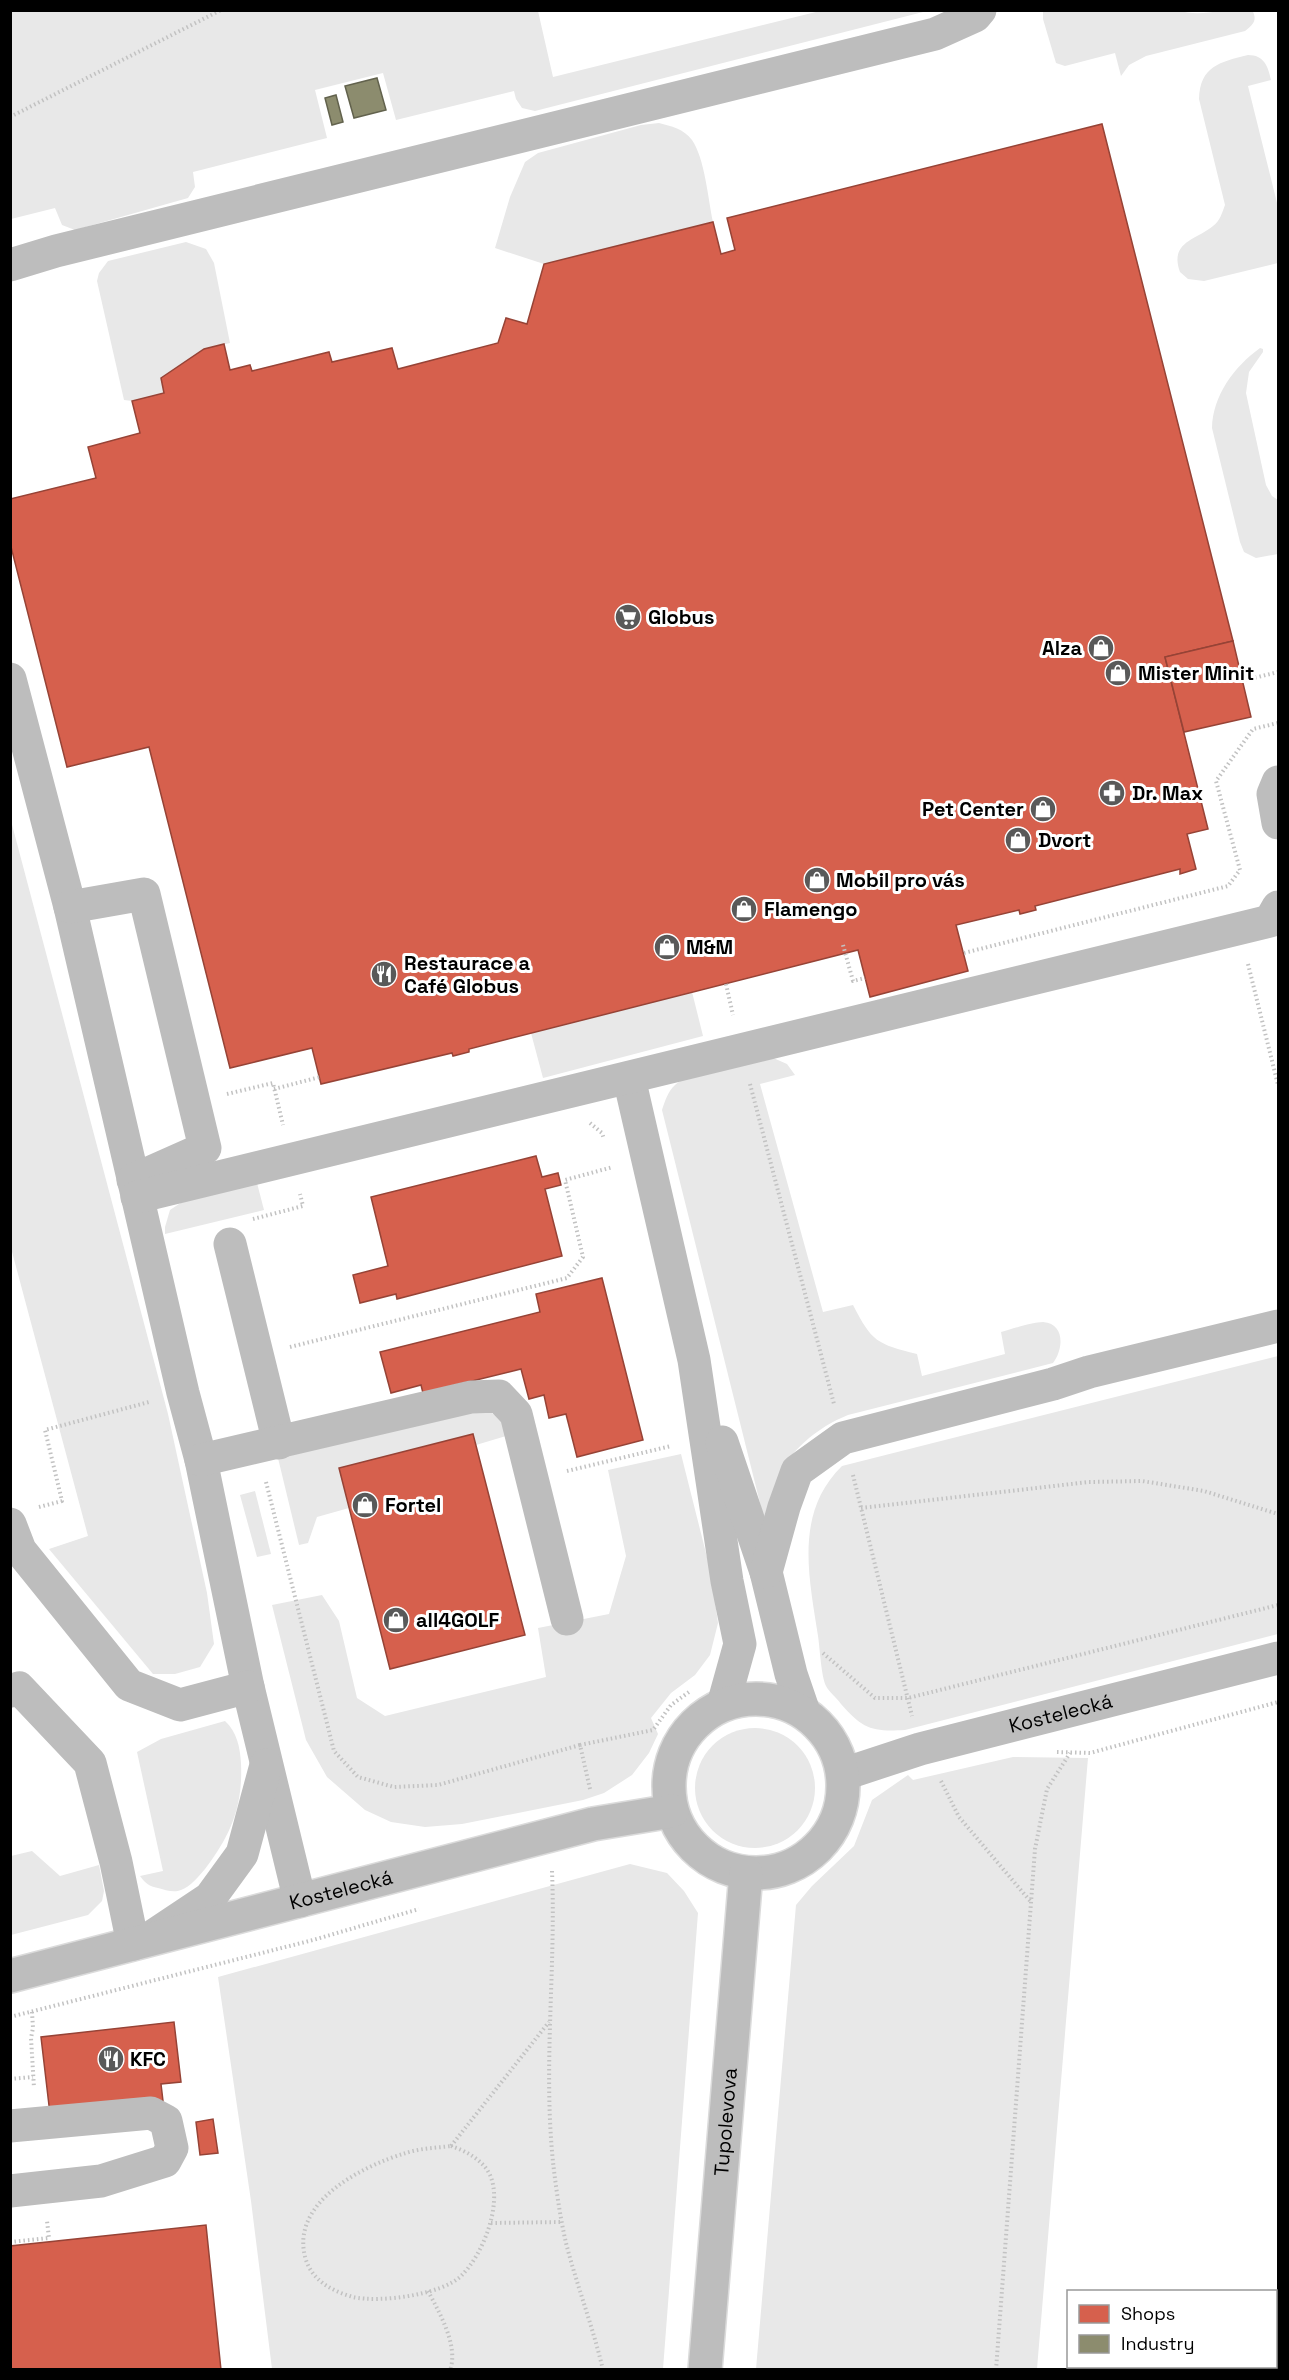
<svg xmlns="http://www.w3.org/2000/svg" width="1289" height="2380" font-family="'Space Grotesk',sans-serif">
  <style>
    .green { fill: #e8e8e8 }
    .shops { fill: #d6604d; stroke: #964336; stroke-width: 1.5 }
    .industry { fill: #8c8c6e; stroke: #62624d; stroke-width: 1.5 }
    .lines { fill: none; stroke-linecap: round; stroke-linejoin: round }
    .major-casing { stroke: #dbdbdb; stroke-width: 36 }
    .path { stroke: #c2c2c2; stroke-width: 4; stroke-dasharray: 1.5 3; stroke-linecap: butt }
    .minor { stroke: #bdbdbd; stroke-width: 33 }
    .major { stroke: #bdbdbd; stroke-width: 33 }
    .labels { text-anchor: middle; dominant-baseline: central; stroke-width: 6; stroke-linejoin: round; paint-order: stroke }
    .poi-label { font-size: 20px; font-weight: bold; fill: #000; stroke: #fff; text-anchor: start }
    .street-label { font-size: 20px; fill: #000; stroke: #fff }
  </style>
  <rect width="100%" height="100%" fill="#fff"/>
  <g class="green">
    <path d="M10,11H538L553,77L820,11H927L535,111L522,108L516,99L514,91L396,120L383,73L315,90L327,138L193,172L195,187L188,198L75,230L62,225L55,208L11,219Z"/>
    <path d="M1043,11L1177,10C1193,15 1205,13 1221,11C1231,10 1242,10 1252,10C1258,20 1253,25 1245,31L1146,56L1129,65L1121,76L1115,53L1065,66L1056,63L1043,19Z"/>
    <path d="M1248,55C1264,55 1268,66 1271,80L1248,86L1278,207V263L1204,281L1188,279L1180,272C1169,242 1196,240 1213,226C1220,221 1222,213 1225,205L1199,99C1200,66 1220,62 1248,55Z"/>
    <path d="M659,123C671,126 684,129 692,140C705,159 708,199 713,222L544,264L495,248L510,197L525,162L538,153L641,125Z"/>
    <path d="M186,242L206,249L214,263L230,343L204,349L161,378L164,393L132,401L124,400L97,281L99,273L108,261Z"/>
    <path d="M1260,348L1263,349V352L1249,372L1246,393L1266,485L1272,496L1278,500V554L1256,558L1244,552L1240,542L1212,428C1213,395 1234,367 1260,348Z"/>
    <path d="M10,817L168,1414L207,1593L214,1644L200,1667L175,1674H153L49,1549L88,1536L11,1248Z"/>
    <path d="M692,992L703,1036L543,1078L531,1033Z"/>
    <path d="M771,1057L787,1064L795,1075L760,1084L823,1312L853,1305C872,1342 877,1344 917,1354L922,1376L1005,1354L1001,1332C1012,1329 1033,1322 1043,1322C1066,1324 1063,1350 1053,1363L848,1415C818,1427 786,1452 775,1485C771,1499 769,1513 766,1527L662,1110C665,1101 668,1091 675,1085C689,1071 750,1062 771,1057Z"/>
    <path d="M257,1183L264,1210L165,1234V1227L170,1210L182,1202Z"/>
    <path d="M1278,1356V1634L905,1730C872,1732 863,1729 841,1704C837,1698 829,1692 826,1686C821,1675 820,1649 818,1636C809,1577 794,1513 842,1466Z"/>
    <path d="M484,1408L501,1419L506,1436L476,1445L473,1434L339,1468L349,1508L317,1517L308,1543L299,1545L277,1454Z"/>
    <path d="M681,1454L711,1573L718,1623L710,1655L695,1675L671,1693L651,1718L658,1734L649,1753L632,1775L604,1793L583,1800L462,1824L425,1827L391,1822L365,1810L327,1777L306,1740L272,1605L322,1595L339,1621L357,1698L385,1716L546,1677L538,1628L609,1614L626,1556L608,1470Z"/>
    <path d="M255,1491L271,1554L257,1557L240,1495Z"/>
    <path d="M225,1721C237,1732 240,1747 241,1763C243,1806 231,1835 205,1869C199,1876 190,1887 181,1890C174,1893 165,1890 158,1888C149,1886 146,1884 140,1876L163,1871L137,1752L161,1739Z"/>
    <circle cx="755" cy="1788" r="60"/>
    <path d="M1013,1757L1088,1758L1037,2369H756L796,1905L812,1886L854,1846L872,1800L908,1775L913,1780Z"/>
    <path d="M32,1851L60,1876L99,1865L104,1891L102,1901L88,1915L11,1935V1856Z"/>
    <path d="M630,1864L667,1873L684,1891L698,1913L663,2369H272L251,2201L218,1977Z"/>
  </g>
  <g class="shops">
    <path d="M1102,124L1233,641L1165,657L1208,829L1187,834L1196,869L1180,874V869L1035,906L1036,910L1020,914L1019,910L956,925L968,971L870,997L858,950L469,1049V1052L453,1056L452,1053L321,1084L312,1048L230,1068L149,747L67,767L10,543V499L96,478L88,447L140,433L132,401L164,393L161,378L204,349L224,344L230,370L250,365L252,371L329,352L332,362L392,348L398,369L498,343L506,318L527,324L544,264L713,222L721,254L735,250L727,218Z"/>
    <path d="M1233,641L1251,717L1184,732L1165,657Z"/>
    <path d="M536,1156L542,1177L558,1173L561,1185L545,1189L562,1256L397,1299L396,1294L360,1303L353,1275L388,1266L371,1197Z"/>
    <path d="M602,1278L643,1440L577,1457L566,1414L549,1418L544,1395L529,1399L521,1369L423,1393L421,1385L391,1393L380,1352L540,1312L536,1294Z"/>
    <path d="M473,1434L525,1635L390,1669L339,1468Z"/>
    <path d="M174,2022L181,2082L161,2084L163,2101L50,2114L41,2037Z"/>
    <path d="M213,2119L218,2153L200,2155L196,2122Z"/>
    <path d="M206,2225L221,2370H10V2246Z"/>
  </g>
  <g class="industry">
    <path d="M377,78L386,110L354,118L345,86Z"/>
    <path d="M336,95L343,122L332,125L325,98Z"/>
  </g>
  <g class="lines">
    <defs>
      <g id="major">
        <circle cx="756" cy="1786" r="87"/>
        <path id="s2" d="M10,1976L593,1824L672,1811"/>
        <path id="s3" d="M705,2370L746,1873"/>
      </g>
    </defs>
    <use href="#major" class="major-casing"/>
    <g class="path">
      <path d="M10,117L221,10"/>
      <path d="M1242,681L1278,672"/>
      <path d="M843,945L853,981L865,978"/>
      <path d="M964,953L1228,886L1240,870L1216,781L1253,729L1278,723"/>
      <path d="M1248,964L1278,1085"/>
      <path d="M726,984L733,1015"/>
      <path d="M750,1084L834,1404"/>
      <path d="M274,1089L320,1077"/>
      <path d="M227,1094L273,1083L283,1125"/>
      <path d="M590,1123L602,1133L604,1139"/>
      <path d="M253,1219L303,1206L300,1194"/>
      <path d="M290,1347L567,1278L583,1257L565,1180L613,1167"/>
      <path d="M567,1471L671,1446"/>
      <path d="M853,1475L912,1716"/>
      <path d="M266,1482L334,1751L358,1777L394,1787L438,1785L580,1745"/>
      <path d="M39,1507L62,1501L45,1430L149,1402"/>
      <path d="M861,1508L1089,1482L1142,1481L1204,1491L1278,1514"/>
      <path d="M823,1653L875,1698H908L1278,1605"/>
      <path d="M1057,1752L1090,1753L1278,1702"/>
      <path d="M941,1781L959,1817L1031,1902"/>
      <path d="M590,1789L580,1745L653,1730L671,1705L689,1692"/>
      <path d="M552,1871C556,1968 543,2065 553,2162C556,2188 560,2217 566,2243C577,2286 593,2327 603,2370"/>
      <path d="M32,2012L33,2028L31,2038L34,2088"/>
      <path d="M10,2017L313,1940L419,1909"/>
      <path d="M10,2079L33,2077"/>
      <path d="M451,2146C466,2151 483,2160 490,2175C503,2204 483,2254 462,2275C443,2295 379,2303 353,2297C332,2291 313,2281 306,2260C288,2203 362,2166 406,2153C421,2148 436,2148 451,2146Z"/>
      <path d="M451,2146L549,2022"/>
      <path d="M491,2223L563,2222"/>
      <path d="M10,2242L49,2238L47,2221"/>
      <path d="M428,2291C439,2312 459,2346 450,2370"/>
      <path d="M996,2370L1035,1849L1047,1789L1070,1753"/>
    </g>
    <g class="minor">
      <path d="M10,265L56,251L935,34L975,16L980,10"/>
      <path d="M10,679L70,907L183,1393L201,1460L248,1687L300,1901"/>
      <path d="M1278,782L1273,794L1278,823"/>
      <path d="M70,907L144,894L205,1148L133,1180"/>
      <path d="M629,1078L694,1360L727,1581L740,1644L723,1705"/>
      <path d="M137,1197L1270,921L1278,907"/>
      <path d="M230,1244L279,1443"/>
      <path d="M722,1442L766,1572L791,1674L804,1712"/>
      <path d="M201,1460L471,1397L499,1396L516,1414L567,1619"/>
      <path d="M10,1524L20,1550L129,1685L180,1705L248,1687"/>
      <path d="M766,1572L784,1507L797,1471L843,1438L1053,1384L1089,1372L1278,1326"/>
      <path d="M10,1691L19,1688L90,1763L116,1862L133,1944"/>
      <path id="s1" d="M844,1774L920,1749L1278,1658"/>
      <path d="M150,1938L210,1898L242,1854L266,1765"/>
      <path d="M10,2126L151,2113L166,2121L172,2148L165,2161L101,2181L10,2191"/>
    </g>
    <use href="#major" class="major"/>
  </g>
  <defs>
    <symbol id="supermarket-disc" viewBox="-11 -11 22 22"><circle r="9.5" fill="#595959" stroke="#fff"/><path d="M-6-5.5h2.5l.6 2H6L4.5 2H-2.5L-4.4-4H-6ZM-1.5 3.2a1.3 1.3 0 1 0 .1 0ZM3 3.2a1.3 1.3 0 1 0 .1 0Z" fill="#fff"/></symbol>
    <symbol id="shop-disc" viewBox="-11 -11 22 22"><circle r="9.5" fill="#595959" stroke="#fff"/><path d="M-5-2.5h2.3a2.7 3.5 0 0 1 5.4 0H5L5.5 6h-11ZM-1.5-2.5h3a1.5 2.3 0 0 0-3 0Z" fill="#fff"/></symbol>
    <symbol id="pharmacy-disc" viewBox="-11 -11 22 22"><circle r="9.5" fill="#595959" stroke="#fff"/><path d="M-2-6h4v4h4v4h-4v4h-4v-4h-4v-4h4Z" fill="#fff"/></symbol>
    <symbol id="restaurant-disc" viewBox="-11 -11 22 22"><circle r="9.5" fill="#595959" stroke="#fff"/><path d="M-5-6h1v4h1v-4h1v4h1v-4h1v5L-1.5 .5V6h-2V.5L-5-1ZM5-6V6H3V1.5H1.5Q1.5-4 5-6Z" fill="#fff"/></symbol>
  </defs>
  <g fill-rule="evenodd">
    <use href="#supermarket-disc" x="613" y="602" width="30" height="30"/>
    <use href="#shop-disc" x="1086" y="633" width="30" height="30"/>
    <use href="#shop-disc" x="1103" y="658" width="30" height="30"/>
    <use href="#pharmacy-disc" x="1097" y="778" width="30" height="30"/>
    <use href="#shop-disc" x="1028" y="794" width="30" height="30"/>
    <use href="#shop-disc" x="1003" y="825" width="30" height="30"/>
    <use href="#shop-disc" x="802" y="865" width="30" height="30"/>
    <use href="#shop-disc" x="729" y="894" width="30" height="30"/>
    <use href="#shop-disc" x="652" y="932" width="30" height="30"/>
    <use href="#restaurant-disc" x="369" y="959" width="30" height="30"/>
    <use href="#shop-disc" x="350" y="1490" width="30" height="30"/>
    <use href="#shop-disc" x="381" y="1605" width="30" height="30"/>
    <use href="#restaurant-disc" x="96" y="2044" width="30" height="30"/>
  </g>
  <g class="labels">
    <g class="poi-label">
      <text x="648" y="617">Globus</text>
      <text x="1082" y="648" text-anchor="end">Alza</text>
      <text x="1138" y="673">Mister Minit</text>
      <text x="1132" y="793">Dr. Max</text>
      <text x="1024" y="809" text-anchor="end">Pet Center</text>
      <text x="1038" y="840">Dvort</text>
      <text x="836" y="880">Mobil pro vás</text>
      <text x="764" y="909">Flamengo</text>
      <text x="686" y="947">M&amp;M</text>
      <text x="404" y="963">Restaurace a<tspan x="404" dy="23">Café Globus</tspan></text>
      <text x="385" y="1505">Fortel</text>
      <text x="416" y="1620">all4GOLF</text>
      <text x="130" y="2059">KFC</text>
    </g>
    <g class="street-label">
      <text stroke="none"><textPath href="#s1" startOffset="225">Kostelecká</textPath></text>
      <text stroke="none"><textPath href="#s2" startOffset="342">Kostelecká</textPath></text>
      <text stroke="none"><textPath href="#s3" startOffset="249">Tupolevova</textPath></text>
    </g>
  </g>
  <rect width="1289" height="2380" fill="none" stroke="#000000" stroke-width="24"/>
  <rect x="1067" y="2290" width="210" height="78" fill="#ffffff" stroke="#999999" stroke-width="1.5"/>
  <rect x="1079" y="2305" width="30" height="18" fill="#d6604d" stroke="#999999" stroke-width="1.5"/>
  <text x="1121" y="2320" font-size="18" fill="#000000">Shops</text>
  <rect x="1079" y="2335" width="30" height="18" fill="#8c8c6e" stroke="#999999" stroke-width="1.5"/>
  <text x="1121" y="2350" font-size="18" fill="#000000">Industry</text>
</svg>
